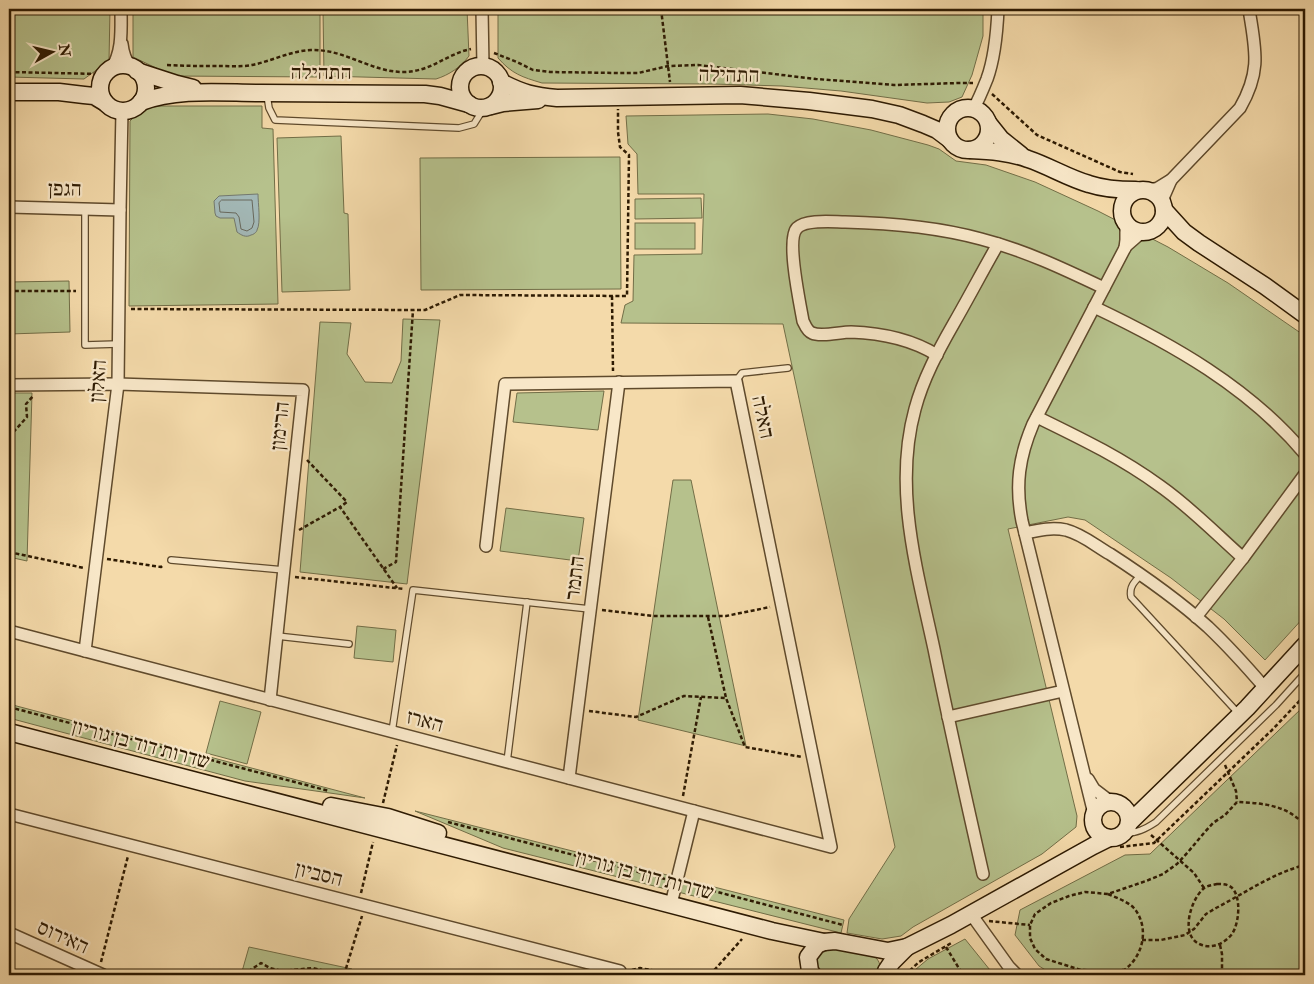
<svg xmlns="http://www.w3.org/2000/svg" width="1314" height="984" font-family="'IM FELL Double Pica','Frank Ruhl Libre',serif">
  <style>
    .green { fill: #b6c18c; stroke: #726e47 }
    .water { fill: #a2b7b5; stroke: #73786d }
    .lines { fill: none; stroke-linecap: round; stroke-linejoin: round }
    .shore { stroke: #68685c; stroke-width: 1 }
    .lane-casing { stroke: #5f4a2c; stroke-width: 8 }
    .street-casing { stroke: #5f4a2c; stroke-width: 14 }
    .secondary-casing { stroke: #2d1a02; stroke-width: 19 }
    .path { stroke: #2d1a02; stroke-width: 2.5; stroke-dasharray: 4 2.5; stroke-linecap: butt }
    .lane { stroke: #f8e7c8; stroke-width: 5.5 }
    .street { stroke: #f8e7c8; stroke-width: 11 }
    .secondary { stroke: #f8e7c8; stroke-width: 16 }
    .labels { text-anchor: middle; dominant-baseline: central; stroke-width: 4.5; stroke-linejoin: round; paint-order: stroke }
    .street-label { font-size: 21px; fill: #2d1a02; stroke: #f8e7c8 }
  </style>
  <rect width="100%" height="100%" fill="#f4daaa"/>
  <filter id="stains"><feTurbulence type="fractalNoise" baseFrequency=".004" numOctaves="4"/><feColorMatrix values="0 0 0 0 .2 0 0 0 0 .09 0 0 0 0 .02 0 0 0 .5 -.17"/></filter>
  <radialGradient id="worn" r=".72"><stop offset=".6" stop-color="#630" stop-opacity="0"/><stop offset="1" stop-color="#630" stop-opacity=".3"/></radialGradient>
  <g class="green">
    <path d="M9,9H110L109,61L84,79L9,77Z"/>
    <path d="M323,9H467L469,56C461,67 449,75 436,79L324,76Z"/>
    <path d="M498,9H983V36L972,75L962,97L949,102L927,103L841,91L782,86L712,84L542,83C522,77 512,74 498,58Z"/>
    <path d="M133,12H320V77L173,76L133,57Z"/>
    <path d="M153,106H262V128L273,129L278,304L129,306L130,121L143,108Z"/>
    <path d="M768,114L813,119L871,130L928,145L939,149L956,161L986,165L1035,182L1098,211L1168,247L1228,283L1305,336V616L1265,660L1224,619L1171,578L1085,520L1068,517L1008,529L1077,816L1076,827L1042,854L913,927L901,936L882,939L847,933L849,919L895,847L783,324L621,323L625,305L633,301L634,255L702,254L704,194H638L637,154L628,144L626,116Z"/>
    <path d="M341,136L344,213L348,214L350,290L282,292L277,138Z"/>
    <path d="M620,157L621,289L421,290L420,158Z"/>
    <path d="M701,198L702,218L635,219V199Z"/>
    <rect x="635" y="223" width="60" height="26"/>
    <path d="M69,281L70,332L9,334V282Z"/>
    <path d="M403,319L440,320L407,584L300,572L320,322L351,323L347,354L365,382L392,383L401,361Z"/>
    <path d="M604,391L598,430L513,422L517,393Z"/>
    <path d="M9,393H32L27,561L9,557Z"/>
    <path d="M673,480H691L746,746L638,720Z"/>
    <path d="M506,508L584,518L578,561L500,551Z"/>
    <path d="M357,626L396,630L393,662L354,658Z"/>
    <path d="M220,701L261,712L247,764L206,753Z"/>
    <path d="M9,704L365,798L245,781L9,718Z"/>
    <path d="M1302,708L1305,711V975H1062L1047,971L1039,966L1015,935L1020,910L1125,855L1150,854Z"/>
    <path d="M415,811L844,920L841,933L503,848Z"/>
    <path d="M965,939L994,975H909L928,959Z"/>
    <path d="M249,947L352,969L350,975H241Z"/>
    <path d="M825,947C834,948 842,949 850,951C867,953 883,953 880,975H821L815,969L816,953Z"/>
  </g>
  <path class="water" d="M258,194C258,203 261,223 257,230C257,232 253,235 251,235C246,238 241,235 237,232L234,218H220L216,216L215,213L214,201L219,196Z"/>
  <g class="lines">
    <path class="shore" d="M222,200H252L254,222L252,228L247,231L241,229L239,217L236,213L220,212L219,203Z"/>
    <defs>
      <g id="lane">
        <path d="M267,95L269,108L275,120L459,128L474,124L484,108"/>
        <path d="M85,208V345L118,344"/>
        <path d="M736,381L742,373L788,368"/>
        <path d="M171,560L284,570"/>
        <path d="M1141,575C1134,582 1129,587 1131,597L1239,714"/>
        <path d="M277,636L349,644"/>
        <path d="M392,732L413,590L590,609"/>
        <path d="M507,762L527,602"/>
        <path d="M1124,834C1138,832 1144,830 1156,822L1276,705L1305,673"/>
      </g>
      <g id="street">
        <path d="M482,9L483,67"/>
        <path d="M122,44C123,54 125,60 131,67"/>
        <path d="M111,69C123,52 121,29 121,9"/>
        <path d="M974,108C979,99 983,89 987,79C995,57 997,32 998,9"/>
        <path d="M1150,190L1158,188L1171,180L1240,108C1262,70 1255,49 1249,9"/>
        <path d="M1163,205L1164,196L1171,180"/>
        <path d="M9,207L120,210"/>
        <path d="M1125,248L1126,240V222"/>
        <path d="M1094,307C1172,344 1249,387 1305,454"/>
        <path d="M937,355C911,339 880,333 851,332C840,332 821,337 812,333C807,331 805,325 803,321C800,304 786,239 797,228C806,219 833,222 845,222C891,223 937,227 981,239C1024,250 1064,269 1104,288"/>
        <path d="M9,385L118,384L303,390L270,700"/>
        <path d="M1037,417C1080,438 1120,457 1160,486C1190,507 1216,534 1243,558"/>
        <path d="M1025,533C1039,530 1052,527 1066,530C1082,534 1096,546 1110,554C1144,576 1178,600 1208,627C1228,646 1247,667 1265,688"/>
        <path d="M1196,617L1243,558L1305,474"/>
        <path d="M9,631L831,847L736,381L505,384L486,546"/>
        <path d="M85,651L118,384L120,210L122,111"/>
        <path d="M948,717L1063,691"/>
        <path d="M569,778L619,382"/>
        <path d="M1088,779L1094,789L1111,802"/>
        <path d="M9,814L620,971L618,975"/>
        <path d="M1094,814L1022,521C1015,485 1019,457 1033,424L1126,246L1142,232"/>
        <path d="M983,874C966,799 949,724 934,649C917,570 893,489 915,409C923,379 938,351 954,323C969,297 983,270 998,244"/>
        <path d="M671,904L694,811"/>
        <path d="M971,914L1009,967L1017,975"/>
        <path d="M9,933L103,975"/>
      </g>
      <g id="secondary">
        <circle cx="123" cy="88" r="23"/>
        <circle cx="481" cy="87" r="21"/>
        <path d="M137,71L177,84L193,88"/>
        <path d="M501,82C522,93 534,96 557,98L740,95L809,101L872,109L899,115L923,124L937,130L949,139"/>
        <path d="M9,92H59L84,95L94,96L104,102"/>
        <path d="M141,102C179,88 222,93 261,93C316,93 371,94 425,94L440,96L469,104"/>
        <path d="M491,106L503,103L538,100"/>
        <circle cx="968" cy="129" r="21"/>
        <path d="M989,124L1001,139L1021,155"/>
        <path d="M970,150C990,151 1009,152 1028,159C1049,166 1068,178 1089,184C1104,189 1120,190 1136,190"/>
        <circle cx="1143" cy="211" r="21"/>
        <path d="M1164,210L1184,232L1199,243L1265,286L1305,315"/>
        <path d="M9,732L772,931L824,942"/>
        <circle cx="1111" cy="820" r="18"/>
        <path d="M331,806L388,817L438,833"/>
        <path d="M1129,823L1247,708L1305,645"/>
        <path d="M886,971L892,962L907,947"/>
        <path d="M813,975L810,971L808,957L817,945L824,942L835,941L888,951L907,947L951,925L1093,846L1109,838"/>
      </g>
    </defs>
    <use href="#lane" class="lane-casing"/>
    <use href="#street" class="street-casing"/>
    <use href="#secondary" class="secondary-casing"/>
    <g class="path">
      <path d="M661,9L670,82"/>
      <path d="M494,53L517,62L533,70L550,72L620,73H638L668,66L698,65L816,79L894,85L959,83H973"/>
      <path d="M167,65C184,66 200,66 217,66C228,66 241,67 252,65C272,61 290,51 311,50C345,49 371,72 403,72C431,72 446,54 471,49"/>
      <path d="M9,72L101,74"/>
      <path d="M992,94L1037,135L1120,172L1133,174"/>
      <path d="M9,288L15,291H76"/>
      <path d="M612,296L613,371"/>
      <path d="M131,309L425,310L460,295L627,296L629,155L620,147L618,132V109"/>
      <path d="M9,437L27,417L26,404L33,396"/>
      <path d="M307,460L347,502L340,507"/>
      <path d="M299,530L340,507L397,588"/>
      <path d="M9,552L84,568"/>
      <path d="M107,559L161,567L163,565"/>
      <path d="M383,569L396,562L413,310"/>
      <path d="M295,577L404,589"/>
      <path d="M602,610L653,616H726L770,607"/>
      <path d="M708,617L726,698"/>
      <path d="M9,707L329,791"/>
      <path d="M589,711L636,717L684,696L726,698L745,747L802,757"/>
      <path d="M1225,765L1236,791L1237,802"/>
      <path d="M683,796L701,697"/>
      <path d="M383,803L397,745"/>
      <path d="M448,822L665,879"/>
      <path d="M1151,835L1194,873L1204,888"/>
      <path d="M1120,847L1154,843L1273,729L1305,695"/>
      <path d="M687,884L843,925"/>
      <path d="M1217,884C1222,884 1227,884 1231,887C1242,896 1239,924 1232,934C1225,943 1213,949 1202,945C1179,938 1190,901 1203,889C1206,886 1212,885 1217,884Z"/>
      <path d="M361,893L373,842"/>
      <path d="M1108,894C1117,898 1126,901 1133,907C1150,926 1144,956 1124,970"/>
      <path d="M989,921L1030,925"/>
      <path d="M1142,940H1161L1185,935L1194,929L1206,914L1216,908C1245,893 1273,873 1305,865"/>
      <path d="M1220,945L1222,954V975"/>
      <path d="M946,947L963,975"/>
      <path d="M101,962L128,856"/>
      <path d="M632,970L640,968L678,975"/>
      <path d="M243,975L261,963L270,968L282,971"/>
      <path d="M276,975L282,971L313,968L340,975"/>
      <path d="M344,975L362,916"/>
      <path d="M710,975L742,939"/>
      <path d="M905,975L919,962L953,942"/>
      <path d="M1145,975L1123,970L1105,971L1081,970L1046,959L1035,949L1030,938V925L1035,914L1051,903L1069,896L1085,892L1108,894L1146,881L1163,874L1177,864L1188,852L1204,833L1213,823L1225,815L1237,802C1261,803 1289,805 1305,826"/>
    </g>
    <use href="#lane" class="lane"/>
    <use href="#street" class="street"/>
    <use href="#secondary" class="secondary"/>
  </g>
  <g class="labels">
    <g class="street-label">
      <text x="321" y="72">התהילה</text>
      <text transform="translate(729 75) rotate(1)">התהילה</text>
      <text transform="translate(65 189) rotate(1)">הגפן</text>
      <text transform="translate(98 381) rotate(-86)">האלון</text>
      <text transform="translate(763 417) rotate(78)">האלה</text>
      <text transform="translate(280 426) rotate(-84)">הרימון</text>
      <text transform="translate(575 578) rotate(-83)">התמר</text>
      <text transform="translate(425 721) rotate(15)">הארז</text>
      <text transform="translate(141 744) rotate(15)">שדרות דוד בן גוריון</text>
      <text transform="translate(319 874) rotate(14)">הסביון</text>
      <text transform="translate(645 875) rotate(15)">שדרות דוד בן גוריון</text>
      <text transform="translate(63 937) rotate(24)">האירוס</text>
    </g>
  </g>
  <rect width="1314" height="984" fill="none" stroke="#f4daaa" stroke-width="30"/>
  <rect x="10" y="10" width="1294" height="964" fill="none" stroke="#2d1a02" stroke-width="2.5"/>
  <rect x="15" y="15" width="1284" height="954" fill="none" stroke="#2d1a02"/>
  <g transform="translate(52 52) rotate(82)" stroke="#f8e7c8" stroke-width="4" paint-order="stroke">
  <path d="M0-4L9 19L0 12L-9 19Z" fill="#2d1a02"/>
  <text y="-8" font-size="14" font-weight="bold" text-anchor="middle" fill="#2d1a02">N</text>
  </g>
  <rect width="100%" height="100%" filter="url(#stains)"/>
  <rect width="100%" height="100%" fill="url(#worn)"/>
</svg>
